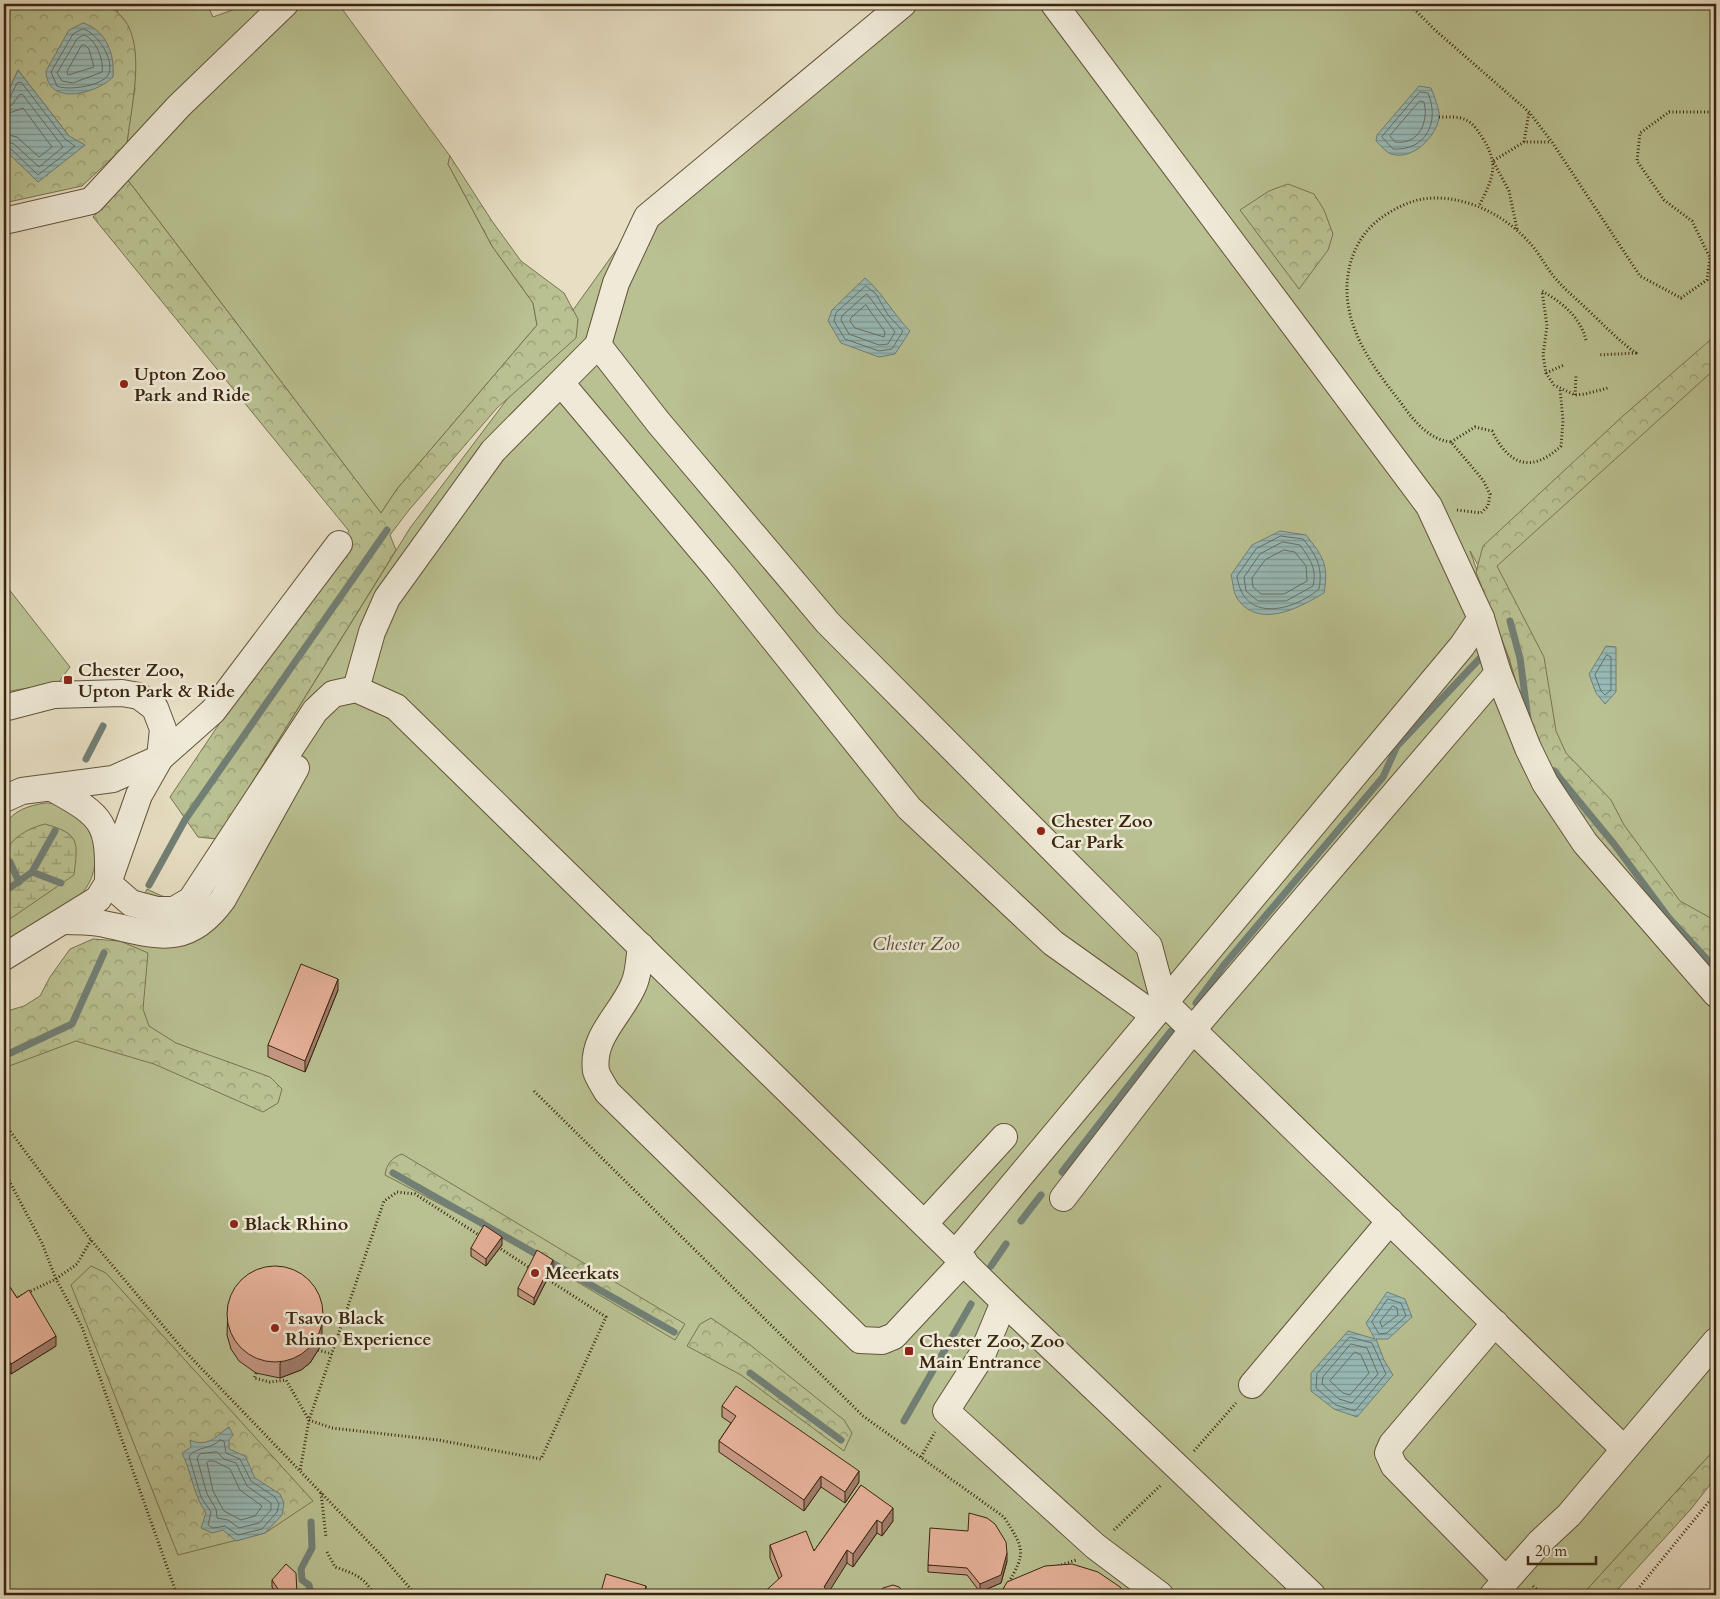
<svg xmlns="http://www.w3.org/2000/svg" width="1720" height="1599" font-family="Cardo,serif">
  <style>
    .green { fill: #b9c091; stroke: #797350 }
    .forest { fill: url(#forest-crowns); stroke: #797350 }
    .wetland { fill: url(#wetland-marsh); stroke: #797350 }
    .water { fill: url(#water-rules); stroke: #727f75 }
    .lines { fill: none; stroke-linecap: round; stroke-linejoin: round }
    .shore { stroke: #687064; stroke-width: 1 }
    .stream { stroke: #727f75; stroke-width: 7 }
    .minor-casing { stroke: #64543c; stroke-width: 28 }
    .path { stroke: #39260f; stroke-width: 3; stroke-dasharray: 1 2.5; stroke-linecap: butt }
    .minor { stroke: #efead8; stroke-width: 26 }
    .wall { fill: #c59783; stroke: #39260f }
    .shaded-wall { fill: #a07b6a; stroke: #39260f }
    .building { fill: #e5b098; stroke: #39260f }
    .poi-dot { fill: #8f2418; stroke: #efead8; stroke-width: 2 }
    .labels { text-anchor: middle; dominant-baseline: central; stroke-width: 5; stroke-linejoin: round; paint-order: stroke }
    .poi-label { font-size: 18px; font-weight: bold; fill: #39260f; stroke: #efead8; text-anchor: start }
    .park-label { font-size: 18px; font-style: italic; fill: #594c30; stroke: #efead8 }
  </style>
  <defs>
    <pattern id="forest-crowns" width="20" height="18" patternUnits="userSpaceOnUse" patternTransform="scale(1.25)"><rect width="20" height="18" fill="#b9c091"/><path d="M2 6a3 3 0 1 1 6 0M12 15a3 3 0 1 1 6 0" fill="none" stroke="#979c75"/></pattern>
    <pattern id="wetland-marsh" width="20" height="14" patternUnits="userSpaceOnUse" patternTransform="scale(1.25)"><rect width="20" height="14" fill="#b9c091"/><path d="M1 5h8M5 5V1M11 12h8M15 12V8" fill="none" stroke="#979c75"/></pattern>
    <pattern id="water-rules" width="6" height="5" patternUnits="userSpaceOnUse" patternTransform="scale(1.25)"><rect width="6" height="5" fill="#98bbb9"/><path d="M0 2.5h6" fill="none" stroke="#7d9895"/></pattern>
  </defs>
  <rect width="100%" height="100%" fill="#e7dec3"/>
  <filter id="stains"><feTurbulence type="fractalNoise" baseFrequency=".004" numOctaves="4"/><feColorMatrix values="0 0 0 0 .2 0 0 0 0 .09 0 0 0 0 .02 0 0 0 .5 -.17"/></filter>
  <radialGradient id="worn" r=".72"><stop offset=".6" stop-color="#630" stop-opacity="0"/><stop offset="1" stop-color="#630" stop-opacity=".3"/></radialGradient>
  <g class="green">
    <path d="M98,4H207L213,17L249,4H275L127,144L130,111L135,89L117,10Z"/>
    <path d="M295,4H337L342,9L450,156L448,164L492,246L533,303L537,325L397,489L381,513L127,179Z"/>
    <path d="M894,4H1716V969L1669,918L1614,844L1557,777L1528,719L1520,658L1510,621L1470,551L1509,658L1536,747L1561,791L1630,883L1716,975V1448L1582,1595H4V1059L75,1033L147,889C153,892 159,895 165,897C190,903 207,857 217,839L410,528L548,345L644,211Z"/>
    <path d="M4,583L70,667L58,683L4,692Z"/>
    <path d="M45,803C49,803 56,803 60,805C71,809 85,823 90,833C98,850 97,872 86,888C74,906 24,931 4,944V825C15,810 27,806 45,803Z"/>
  </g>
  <g class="forest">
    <path d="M7,4C29,4 50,4 72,4C80,4 90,2 98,4C156,15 131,103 127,144L82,186L4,203V153L69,136L18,70L4,101V5Z"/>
    <path d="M450,156L492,221L521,261L564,293L578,319L576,338L497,408L409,510L390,535L396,550L217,839L198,837L170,797L349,531L93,217L127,179L381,513L397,489L537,325L533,303L492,246L448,164Z"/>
    <path d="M1288,184L1314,194L1324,210L1333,234L1328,250L1299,289L1240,210L1269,191Z"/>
    <path d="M1716,335V368L1497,566L1544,657L1556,731L1566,753L1611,800L1624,825L1680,901L1716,921V975L1630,883L1561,791L1522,702L1509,658L1476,572L1483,546L1624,415Z"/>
    <path d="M93,939L120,941L148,953L143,1009L149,1026L176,1043L270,1077L282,1089L278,1103L263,1112L154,1064L76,1041L4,1068V1012L24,1006L40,996L50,977L70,949Z"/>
    <path d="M402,1154L685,1324L675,1340L495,1233L385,1175C387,1164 391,1158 402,1154Z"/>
    <path d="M91,1266L106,1273L313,1501L265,1533L178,1555L71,1285Z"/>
    <path d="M711,1318L749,1344L844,1420L852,1433L844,1451L741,1375L687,1346L700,1324Z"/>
    <path d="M1716,1448V1477L1691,1509L1619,1588L1613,1595H1582Z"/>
  </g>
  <path class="wetland" d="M45,824C80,834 78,841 74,875L4,923C4,909 0,863 5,853C12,837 29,828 45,824Z"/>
  <g class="water">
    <path d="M83,23C106,30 115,54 113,77C96,94 47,107 46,71L69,30Z"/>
    <path d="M18,70L69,136L85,145L38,182L7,152L4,153V101Z"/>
    <path d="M1419,86L1431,88C1434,96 1440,109 1439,118C1436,137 1412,161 1391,154C1386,152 1380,145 1376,141L1377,135Z"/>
    <path d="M865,278C883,293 893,314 910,331L895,354L879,357L841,343L828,321L832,310Z"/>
    <path d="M1280,531L1306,535C1323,557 1329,564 1324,593C1299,608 1258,630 1237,598C1233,592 1233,582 1231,575L1252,545Z"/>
    <path d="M1606,646L1616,647V692L1605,704L1596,693L1589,674Z"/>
    <path d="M1387,1292L1405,1299L1412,1317L1388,1339H1376L1384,1360L1393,1375L1357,1417L1334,1409L1311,1391V1373L1348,1331L1375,1339L1366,1323Z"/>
    <path d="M229,1427L233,1435L229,1440V1449L245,1456L255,1478L280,1494L284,1503L282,1515L265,1533L236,1541L223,1530L212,1533L201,1528L206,1513C193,1494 192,1474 182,1453L191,1447L190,1440C208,1448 216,1436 229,1427Z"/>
  </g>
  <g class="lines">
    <g class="shore">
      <path d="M83,29C97,32 116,61 108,75C102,86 67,91 57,86L51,72L73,34Z"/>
      <path d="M84,35C96,39 104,60 102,72L73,83L62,81L57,73L77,39Z"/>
      <path d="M82,45H85L89,49L94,67L68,75L67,72Z"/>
      <path d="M1420,92L1428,93C1440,122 1426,151 1393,149L1382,137Z"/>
      <path d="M4,101L9,99L17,83L21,82L65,139L75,146L38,175L11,149L4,148"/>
      <path d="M1420,101L1424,102C1429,122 1419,145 1395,142L1390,136Z"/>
      <path d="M4,107L12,105L19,95L22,94L63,147L39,167L14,144L4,141"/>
      <path d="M4,115L23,108L52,147L39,157L17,137L4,134"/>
      <path d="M866,286L876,294L888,315L903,331L892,349L879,351L845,339L834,321L836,313Z"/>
      <path d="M867,294L895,332L888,344L879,345L849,334L841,320L842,316Z"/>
      <path d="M866,305L885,332L884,337L855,328L850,321L851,318Z"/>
      <path d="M1281,536L1303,539C1317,556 1323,568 1319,589C1292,612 1243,623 1237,576L1256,549Z"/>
      <path d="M1283,542L1300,545C1310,559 1317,568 1313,586L1286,601H1258L1246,591L1244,577L1260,554Z"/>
      <path d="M1284,550L1295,552L1306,566L1307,581L1284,594H1261L1253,587L1252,578L1265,560Z"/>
      <path d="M1607,655L1611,657V690L1605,695L1601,691L1595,675Z"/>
      <path d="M1388,1299L1401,1303L1406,1316L1387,1333L1379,1334L1372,1322Z"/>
      <path d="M1393,1306L1397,1308L1398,1315L1382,1327L1380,1322Z"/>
      <path d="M1350,1337L1372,1343L1386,1374L1355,1411L1336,1405L1316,1388L1317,1374Z"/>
      <path d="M1351,1344L1367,1348L1378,1374L1352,1403L1339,1399L1322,1384L1323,1377Z"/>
      <path d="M1355,1352L1361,1355L1369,1373L1350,1395L1343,1393L1330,1381Z"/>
      <path d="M220,1440L224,1441L226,1453L240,1459L251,1481L275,1497L279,1504L277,1512L262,1529L238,1535L225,1526L213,1528L208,1525L211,1512L201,1497L189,1456C198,1446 210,1450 220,1440Z"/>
      <path d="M217,1452L224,1459L236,1463L247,1486L271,1503V1510L259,1523L239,1528L228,1520L217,1518L216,1509L207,1494L197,1458L200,1454Z"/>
      <path d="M209,1461H214L230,1469L240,1490L262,1506L255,1516L241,1520L224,1511L213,1491L207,1463Z"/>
    </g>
    <g class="stream">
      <path d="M1510,621L1520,658L1528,719"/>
      <path d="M86,759L103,726"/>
      <path d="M1554,771L1614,844L1669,918L1716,969"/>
      <path d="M10,862L19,882"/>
      <path d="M32,872L61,883"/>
      <path d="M149,885L185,820L387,530"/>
      <path d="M4,892L32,872L55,831"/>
      <path d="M1196,1003L1224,965L1383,777L1397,746L1484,654"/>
      <path d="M4,1056L72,1024L104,953"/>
      <path d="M1062,1172L1171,1031"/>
      <path d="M393,1173L674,1332"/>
      <path d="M1021,1221L1041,1195"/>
      <path d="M991,1266L1006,1244"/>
      <path d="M750,1373L841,1440"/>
      <path d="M904,1421L971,1304"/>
      <path d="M311,1522L312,1548L301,1569L302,1580L309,1585L311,1595"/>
    </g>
    <defs>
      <g id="minor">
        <path d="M4,221L91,201L179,106L285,4"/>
        <path d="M598,345L658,422L828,623L1149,946L1164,1002L1624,1449"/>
        <path d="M561,383L719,571L909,808L1053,943L1154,1015"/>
        <path d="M1498,673L1528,748L1545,783L1585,843L1716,994"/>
        <path d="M356,689L372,632L387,598L493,451L598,345L616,283L647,217L903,4"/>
        <path d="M4,708L54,695L122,693L139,696L155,708L163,729L160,758L139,795L108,883L98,899L4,957"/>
        <path d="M52,788C105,817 109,823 108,883L131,903L157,910H174L191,900L315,711L333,694L356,689L396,707L1004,1302L1312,1595"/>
        <path d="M4,799L22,791L113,779L160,758L213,711L339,544"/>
        <path d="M64,921C75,921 87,921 99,923C152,933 185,952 223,899L296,768"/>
        <path d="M641,946C639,958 639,973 634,984C622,1014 591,1036 596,1071C598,1078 604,1086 607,1092L860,1340L882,1341L894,1336L964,1261"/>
        <path d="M1063,1198L1194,1028L1498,673L1481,618"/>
        <path d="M925,1223L1004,1137"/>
        <path d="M956,1253L1462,646L1481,618L1429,506L1054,4"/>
        <path d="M1004,1302L982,1355L946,1411L1095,1546L1160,1595"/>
        <path d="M1495,1323L1392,1444L1388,1453L1394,1466L1506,1580"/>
        <path d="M1252,1385L1390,1221"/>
        <path d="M1493,1595L1540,1542L1569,1515L1716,1341"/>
      </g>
    </defs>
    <use href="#minor" class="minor-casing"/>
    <g class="path">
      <path d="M1409,4L1435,30L1529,112L1552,142L1640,276L1681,298L1707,280L1710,258L1692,221L1664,200L1637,161L1640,133L1669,112H1711L1716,120"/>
      <path d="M1439,117C1447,117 1459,116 1466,120C1473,123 1478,131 1482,137C1500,165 1493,178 1479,206"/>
      <path d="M1524,142L1529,112"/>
      <path d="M1517,229L1509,191L1493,161L1524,142H1551"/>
      <path d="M1586,340C1580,317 1563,303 1542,291L1547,326L1543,355L1546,373L1554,385L1575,395L1585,394L1608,388"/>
      <path d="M1546,373L1564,365"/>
      <path d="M1575,395L1576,375"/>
      <path d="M1451,442L1475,427L1492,431C1509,465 1531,474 1561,446L1563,421L1560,388"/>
      <path d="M1457,510L1481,513L1488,506L1490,494L1483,480L1451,442C1425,439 1410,415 1395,395C1365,357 1336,312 1351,261C1357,241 1369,225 1387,214C1403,204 1417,198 1436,198C1473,198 1511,219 1534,248C1542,258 1547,269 1556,279C1566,291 1579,301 1591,313C1606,327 1619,341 1636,353L1598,355"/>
      <path d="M534,1091L863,1416L1004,1517C1024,1549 1027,1552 1007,1585"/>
      <path d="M4,1123L91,1240L181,1347L300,1471"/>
      <path d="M4,1171L42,1243L56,1279L14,1299"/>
      <path d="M91,1240L77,1264L56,1279L82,1327L177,1595"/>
      <path d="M498,1247L530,1268"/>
      <path d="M318,1350L332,1354"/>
      <path d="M256,1373L254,1378L270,1382L286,1380L309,1420L332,1428L438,1440L541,1459L606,1317L544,1277"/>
      <path d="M1194,1451L1236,1403"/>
      <path d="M921,1457L935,1432"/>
      <path d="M321,1493L326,1537"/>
      <path d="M1114,1530L1162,1484"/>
      <path d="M327,1552L335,1567C353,1573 365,1577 374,1595"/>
      <path d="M1058,1566L1076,1560"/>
      <path d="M1533,1586L1543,1595"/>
      <path d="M416,1595L381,1555L300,1471L309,1420L384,1201L397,1192L415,1194L482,1237"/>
      <path d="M995,1595L1007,1587"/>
      <path d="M1633,1595L1716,1493"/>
    </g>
    <use href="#minor" class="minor"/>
  </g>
  <g class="wall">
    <path d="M338,990L305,1072L268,1057V1045Z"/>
    <path d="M502,1245L486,1266L471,1256V1248Z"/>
    <path d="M553,1268L534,1305L518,1296V1288Z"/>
    <path d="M4,1278L17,1298L56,1346L11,1374L4,1362Z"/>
    <path d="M228,1305L322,1337L320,1347L310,1363L301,1370L280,1378L256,1373L239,1361L231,1349L227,1335Z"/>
    <path d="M722,1406L859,1482L845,1503L821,1487L804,1511L719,1452V1441L731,1423L722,1417Z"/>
    <path d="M861,1485L893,1521L882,1536L877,1533L853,1567L847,1563L779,1579L770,1558V1545L814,1551Z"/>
    <path d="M1007,1561L1001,1583L980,1592L967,1575L928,1572V1565Z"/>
    <path d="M272,1580L297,1595H277L272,1587Z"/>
  </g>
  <g class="shaded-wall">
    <path d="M242,4H254L242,8Z"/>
    <path d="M338,979V990L305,1072V1061Z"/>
    <path d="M502,1237V1245L486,1266V1259Z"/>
    <path d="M553,1260V1268L534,1305V1298Z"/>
    <path d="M322,1322V1337L320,1347L310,1363L301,1370L280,1378V1363Z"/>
    <path d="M56,1336V1346L11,1374V1364Z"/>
    <path d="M859,1471V1482L845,1503V1492Z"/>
    <path d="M821,1476V1487L804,1511V1500Z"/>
    <path d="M893,1508V1521L882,1536V1523Z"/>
    <path d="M877,1520V1533L853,1567V1554Z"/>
    <path d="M847,1550V1563L827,1595H824V1587Z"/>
    <path d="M1007,1553V1561L1001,1583L980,1592V1584Z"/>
    <path d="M646,1586V1593L645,1595H643Z"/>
  </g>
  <g class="building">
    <path d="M301,964L338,979L305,1061L268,1045Z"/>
    <path d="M484,1225L502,1237L486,1259L471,1248Z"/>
    <path d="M537,1250L553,1260L534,1298L518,1288Z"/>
    <circle cx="275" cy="1314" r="48"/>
    <path d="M4,1278L17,1298L29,1290L56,1336L11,1364L4,1352Z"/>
    <path d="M736,1386L859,1471L845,1492L821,1476L804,1500L719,1441L736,1416L722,1406Z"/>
    <path d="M861,1485L893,1508L882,1523L877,1520L853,1554L847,1550L824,1587L827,1590L825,1595H761L782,1576L770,1545L806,1531L814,1551Z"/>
    <path d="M969,1513L987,1518L995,1524L1006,1542L1007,1553L1001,1575L980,1584L967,1568L928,1565L930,1528L968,1531Z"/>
    <path d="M286,1564L296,1573L297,1595H282L272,1580Z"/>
    <path d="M1072,1564L1098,1572L1120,1587L1126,1595H1000L1007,1582L1045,1566Z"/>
    <path d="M606,1574L646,1586L643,1595H600Z"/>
    <path d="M893,1585L899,1587L906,1595H876L883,1588Z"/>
  </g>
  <g class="poi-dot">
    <circle cx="124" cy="384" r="5"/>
    <rect x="63" y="675" width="10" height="10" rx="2.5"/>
    <circle cx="1041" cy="831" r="5"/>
    <circle cx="234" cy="1224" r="5"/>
    <circle cx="535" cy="1273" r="5"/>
    <circle cx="275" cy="1328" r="5"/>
    <rect x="904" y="1346" width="10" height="10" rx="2.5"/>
  </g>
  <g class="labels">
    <g class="poi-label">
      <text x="134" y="374">Upton Zoo<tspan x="134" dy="21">Park and Ride</tspan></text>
      <text x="78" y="670">Chester Zoo,<tspan x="78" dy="21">Upton Park &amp; Ride</tspan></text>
      <text x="1051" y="821">Chester Zoo<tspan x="1051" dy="21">Car Park</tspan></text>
      <text x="244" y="1224">Black Rhino</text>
      <text x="545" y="1273">Meerkats</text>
      <text x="285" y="1318">Tsavo Black<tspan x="285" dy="21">Rhino Experience</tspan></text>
      <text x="919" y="1341">Chester Zoo, Zoo<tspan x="919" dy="21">Main Entrance</tspan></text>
    </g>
    <g class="park-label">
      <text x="916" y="944">Chester Zoo</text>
    </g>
  </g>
  <rect width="1720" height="1599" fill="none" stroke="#e7dec3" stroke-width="20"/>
  <rect x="5" y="5" width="1710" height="1589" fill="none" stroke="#39260f" stroke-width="2.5"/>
  <rect x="10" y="10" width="1700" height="1579" fill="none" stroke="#39260f"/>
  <path d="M1528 1556v8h68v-8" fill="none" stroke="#39260f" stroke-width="2.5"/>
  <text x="1535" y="1556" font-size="15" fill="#39260f" stroke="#efead8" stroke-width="4" paint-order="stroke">20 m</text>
  <rect width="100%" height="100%" filter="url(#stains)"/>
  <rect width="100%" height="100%" fill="url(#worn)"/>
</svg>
